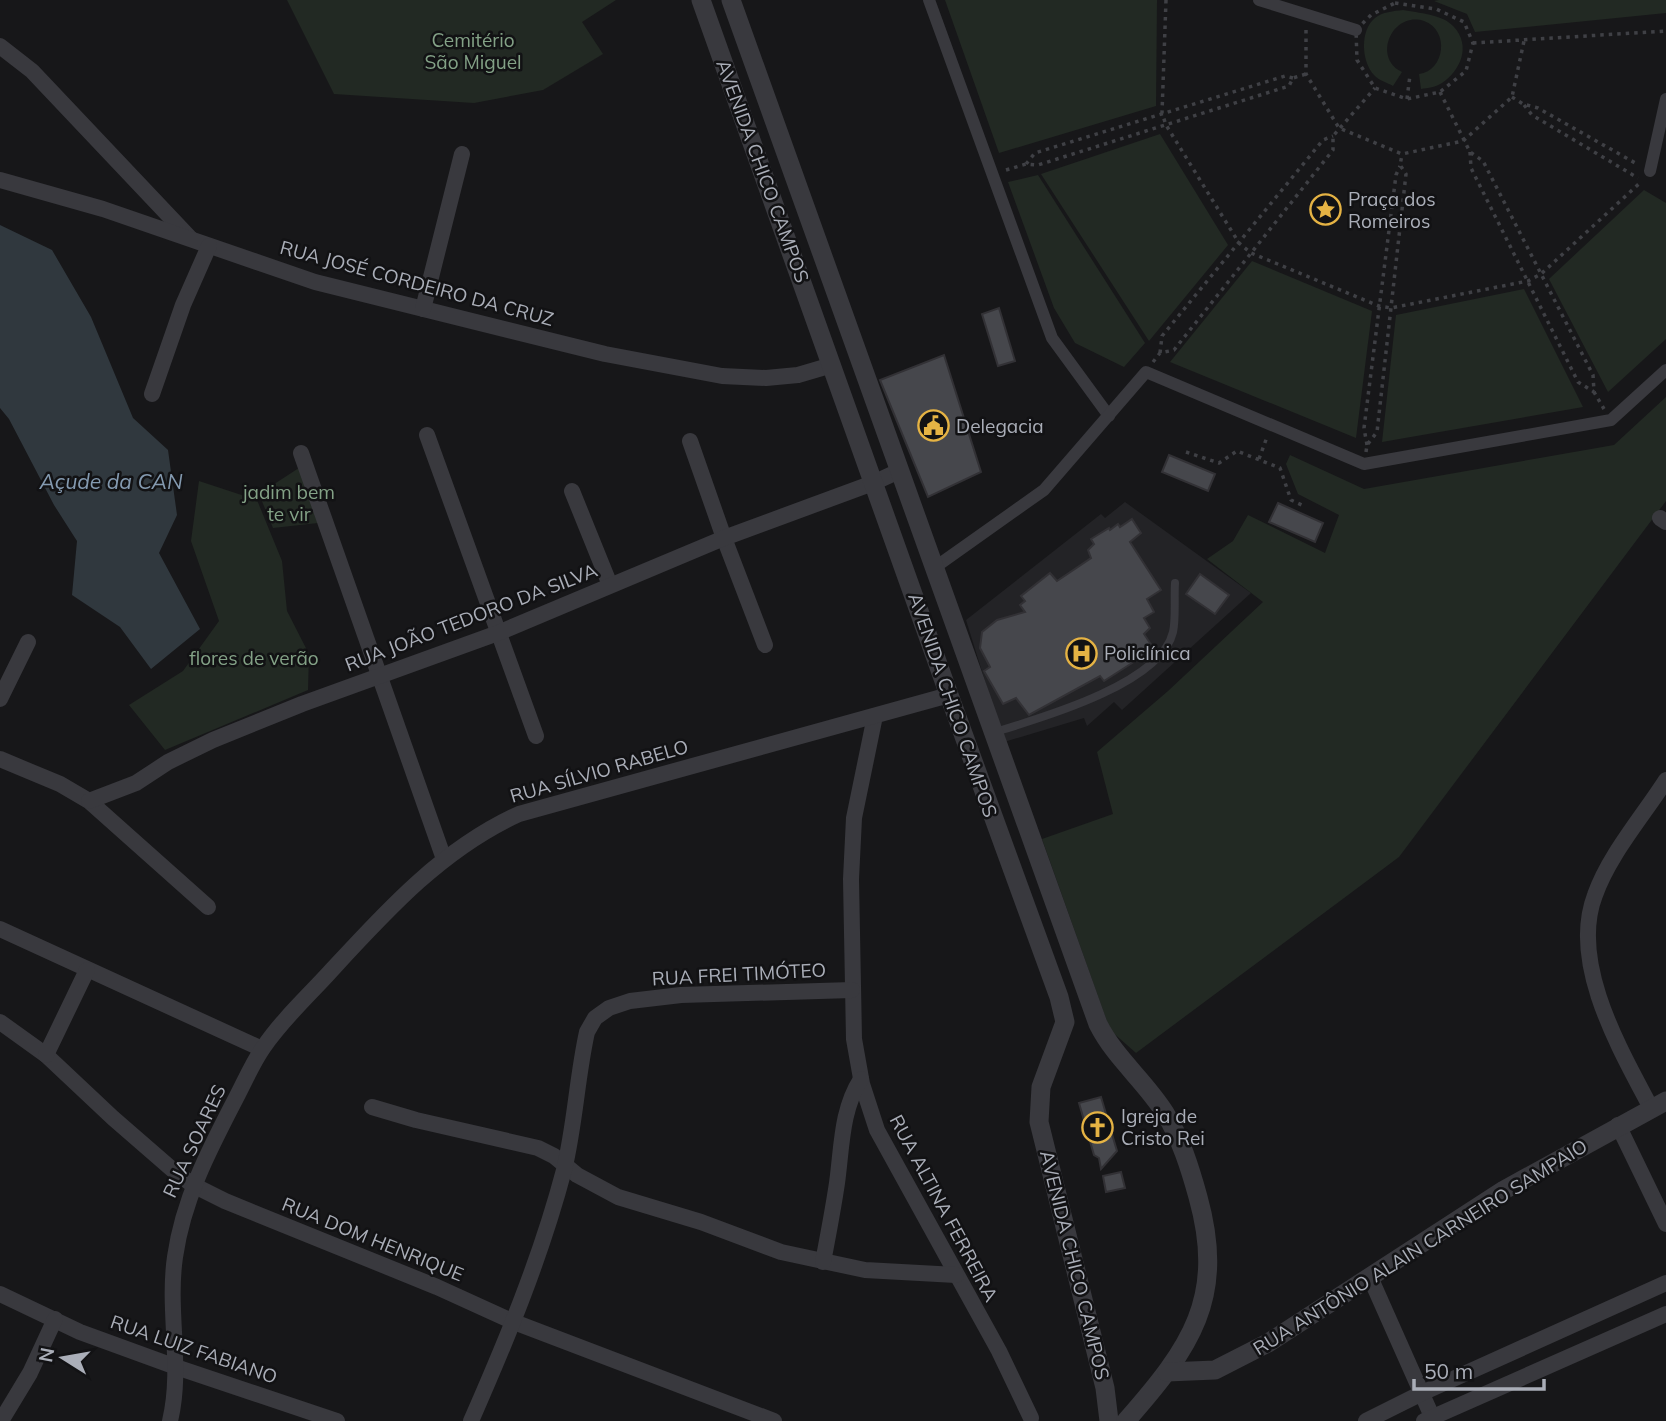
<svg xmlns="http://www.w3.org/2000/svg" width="1666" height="1421" font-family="Mulish,sans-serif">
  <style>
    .built { fill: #232326 }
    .green { fill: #222923 }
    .water { fill: #30383e }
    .building { fill: #46474c; stroke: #323135; stroke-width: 2 }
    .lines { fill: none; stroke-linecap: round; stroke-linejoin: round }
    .path { stroke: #3f4045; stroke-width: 3.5; stroke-dasharray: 3.5 5; stroke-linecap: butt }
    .service { stroke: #39393e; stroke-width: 8 }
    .pedestrian { stroke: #39393e; stroke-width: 12 }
    .minor { stroke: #39393e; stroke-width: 16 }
    .tertiary { stroke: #39393e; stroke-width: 19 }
    .labels { text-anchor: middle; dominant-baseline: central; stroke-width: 5; stroke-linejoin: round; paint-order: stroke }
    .park-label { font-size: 19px; fill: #83a186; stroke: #121214 }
    .street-label { font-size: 19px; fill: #aaaeb8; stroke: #121214 }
    .poi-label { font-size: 19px; fill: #aaaeb8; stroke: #121214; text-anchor: start }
    .water-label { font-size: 21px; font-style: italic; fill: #849ab0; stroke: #121214 }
  </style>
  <rect width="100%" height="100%" fill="#171719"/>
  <path class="built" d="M1125,502L1251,593L1122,710L1114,702L1087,726L1084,718L1004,742L966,620L1101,514L1105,518Z"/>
  <g class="green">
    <path d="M287,0H616L582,22L603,54L543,90L474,103L334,94Z"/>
    <path d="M945,0H1157L1156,106L999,153Z"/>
    <path d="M1439,0H1666V13L1475,32L1467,14L1434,1Z"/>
    <path d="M1403,10C1418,13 1443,14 1454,27C1471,46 1461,70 1442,83C1436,87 1428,88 1421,89L1419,74C1445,71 1450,30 1424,21C1392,11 1372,58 1402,72L1393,86C1388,83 1378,80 1374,75C1361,61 1360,30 1375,18C1382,12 1394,11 1403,10Z"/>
    <path d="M1160,134L1228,245L1149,341L1041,174Z"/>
    <path d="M1038,175L1145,343L1124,367L1075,343L1054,308L1008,182Z"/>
    <path d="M1644,190L1666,203V339L1608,392L1549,279Z"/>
    <path d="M1252,261L1372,311L1356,438L1170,362Z"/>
    <path d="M1524,289L1583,407L1382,442L1396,315Z"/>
    <path d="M1666,397V501L1399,857L1136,1053L1110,1030L1042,839L1113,814L1097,752L1168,691L1263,602L1207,559L1233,541L1248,515L1325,553L1339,515L1298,494L1286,464L1290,455L1364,489L1614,445Z"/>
    <path d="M305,464L318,523L273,528L259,494Z"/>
    <path d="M199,481L257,500L282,561L287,611L309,654L308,690L165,750L129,705L183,671L219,621L191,541Z"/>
  </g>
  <path class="water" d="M0,225L52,250L91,317L133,418L168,450L177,515L159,553L200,629L151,669L120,627L72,595L77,541L54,505L9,419L0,408Z"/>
  <g class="building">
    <path d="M999,308L1015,361L998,366L982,314Z"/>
    <path d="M944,355L981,472L928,497L880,380Z"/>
    <path d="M1169,455L1215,474L1208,491L1162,472Z"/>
    <path d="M1278,503L1323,523L1315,542L1269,522Z"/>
    <path d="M1132,519L1141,533L1130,542L1161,590L1147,599L1154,612L1144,618L1150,628L1144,634L1154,649L1104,681L1100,676L1029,715L1016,698L1003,704L984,671L990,667L980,648L982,632L997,620L1025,612L1020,605L1025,601L1021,596L1050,573L1057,581L1091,558L1088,550L1094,544L1091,539L1109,528L1110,530L1118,524L1120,527Z"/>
    <path d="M1200,574L1229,595L1215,614L1186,594Z"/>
    <path d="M1101,1097L1117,1151L1101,1169L1099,1158L1094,1155L1079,1103Z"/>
    <path d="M1121,1172L1125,1188L1106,1192L1103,1176Z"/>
  </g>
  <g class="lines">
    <g class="path">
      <path d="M1166,0L1162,113L1166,125L1239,243L1251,253L1379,306L1391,308L1528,281L1541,274L1642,181"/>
      <path d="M1395,3L1436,9L1464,22L1473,43L1466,71L1440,92L1407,99L1375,88L1357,60L1356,30L1371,15Z"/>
      <path d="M1306,30V74L1339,128L1402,154L1463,141L1512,97L1524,41"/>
      <path d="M1473,43L1666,31"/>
      <path d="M1440,92L1470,152L1483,161L1593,375L1594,392L1604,409"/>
      <path d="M1512,97L1523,104L1538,108L1637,164"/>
      <path d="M1407,99L1410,75"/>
      <path d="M1524,105L1532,115L1638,178"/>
      <path d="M1470,152L1471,168L1578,382L1594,392"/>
      <path d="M1026,164L1035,153L1285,76L1293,78"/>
      <path d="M1006,170L1026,164L1038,165L1289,86L1293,78L1306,74"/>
      <path d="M1160,353L1162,336L1323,140L1333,136"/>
      <path d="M1153,362L1160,353L1174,350L1333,150V136L1375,88"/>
      <path d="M1367,445L1364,428L1396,175L1400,166"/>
      <path d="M1186,452L1219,463L1237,451L1280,468L1291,500L1304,506"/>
      <path d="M1366,452L1367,445L1377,432L1406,174L1400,165L1402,155"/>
      <path d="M1259,459L1267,437"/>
    </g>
    <path class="service" d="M995,732C1041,718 1161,684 1173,632C1176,619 1174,597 1175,583"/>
    <g class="pedestrian">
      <path d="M929,0L1052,338L1109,416"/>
      <path d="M1259,0L1356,30"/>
      <path d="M1650,171L1666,99"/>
      <path d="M934,568L1044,490L1146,372L1364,464L1611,420L1666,370"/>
    </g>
    <g class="minor">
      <path d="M0,46L32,71L190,238"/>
      <path d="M0,180L103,209L315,282L605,354L722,376L766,378L798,375L832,365"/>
      <path d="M423,309L462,154"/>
      <path d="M152,394L183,305L209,246"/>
      <path d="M427,435L536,736"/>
      <path d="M690,441L724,538L765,645"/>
      <path d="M301,453L444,859"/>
      <path d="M572,491L610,585"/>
      <path d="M1660,518L1666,522"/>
      <path d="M0,699L28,642"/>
      <path d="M875,716L854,818L851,879L854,1039L862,1084L877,1130L999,1351L1031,1418"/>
      <path d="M0,759L60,784L89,801L208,907"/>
      <path d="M89,801L136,783L168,762L213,740L302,704L498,633L724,538L873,483L899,471"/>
      <path d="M0,929L262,1049"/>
      <path d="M0,1022L46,1055L113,1118L174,1171L193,1185L225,1201L437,1287L514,1322L774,1421"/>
      <path d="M46,1055L87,970"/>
      <path d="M372,1107L416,1120L538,1148L554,1156L577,1175L618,1197L701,1222L781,1252L865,1270L956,1275"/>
      <path d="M1651,1108C1620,1049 1569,963 1595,895C1609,855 1643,816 1666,780"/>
      <path d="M1618,1125L1666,1224"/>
      <path d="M823,1262C828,1236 833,1210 837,1183C842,1147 841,1110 861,1079"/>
      <path d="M1370,1277L1434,1421"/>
      <path d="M0,1294L80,1332L176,1367L337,1421"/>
      <path d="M1,1421L30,1373L55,1319"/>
      <path d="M170,1421C183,1367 167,1312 175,1257C183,1200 209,1150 235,1100C244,1083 252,1064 263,1048C281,1021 307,997 329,973C386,911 442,849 519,814L949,695"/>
      <path d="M471,1421C507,1339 541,1257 564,1170C575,1125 577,1077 587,1032L595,1018L609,1008L630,1001L681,995L852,990"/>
      <path d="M1366,1421L1422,1393L1666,1283"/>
      <path d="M1424,1421L1666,1314"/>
    </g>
    <g class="tertiary">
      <path d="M701,0L949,695L1059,997L1065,1022L1041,1087L1039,1122L1105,1388L1109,1421"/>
      <path d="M731,0L1098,1024C1115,1058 1145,1081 1165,1113C1181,1139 1190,1168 1198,1197C1226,1298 1191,1347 1126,1421"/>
      <path d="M1167,1372L1215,1370L1268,1343L1504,1190L1666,1101"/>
    </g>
  </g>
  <defs>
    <symbol id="sight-ring" viewBox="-11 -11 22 22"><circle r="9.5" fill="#121214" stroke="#e5b344" stroke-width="1.5"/><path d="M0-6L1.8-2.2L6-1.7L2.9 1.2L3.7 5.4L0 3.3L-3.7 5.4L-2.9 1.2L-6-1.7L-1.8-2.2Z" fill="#e5b344"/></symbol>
    <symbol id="civic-ring" viewBox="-11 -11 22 22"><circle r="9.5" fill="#121214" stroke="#e5b344" stroke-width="1.5"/><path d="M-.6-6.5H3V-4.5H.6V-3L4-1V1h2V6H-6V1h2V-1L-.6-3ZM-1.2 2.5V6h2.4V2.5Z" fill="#e5b344"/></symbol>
    <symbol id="hospital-ring" viewBox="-11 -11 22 22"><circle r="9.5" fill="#121214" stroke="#e5b344" stroke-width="1.5"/><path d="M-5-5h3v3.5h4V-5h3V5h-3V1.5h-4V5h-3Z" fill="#e5b344"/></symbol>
    <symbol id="church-ring" viewBox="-11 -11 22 22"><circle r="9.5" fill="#121214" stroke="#e5b344" stroke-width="1.5"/><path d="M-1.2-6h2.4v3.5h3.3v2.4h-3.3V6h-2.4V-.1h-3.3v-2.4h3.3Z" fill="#e5b344"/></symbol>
  </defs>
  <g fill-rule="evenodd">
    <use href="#sight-ring" x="1308" y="192" width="35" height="35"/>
    <use href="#civic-ring" x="916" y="408" width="35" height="35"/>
    <use href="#hospital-ring" x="1064" y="636" width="35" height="35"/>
    <use href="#church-ring" x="1080" y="1110" width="35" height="35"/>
  </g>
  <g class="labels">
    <g class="park-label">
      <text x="473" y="40">Cemitério<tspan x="473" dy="22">São Miguel</tspan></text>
      <text x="289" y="492">jadim bem<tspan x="289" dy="22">te vir</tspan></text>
      <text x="254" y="658">flores de verão</text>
    </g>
    <g class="street-label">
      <text transform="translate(763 171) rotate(70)">AVENIDA CHICO CAMPOS</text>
      <text transform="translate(417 283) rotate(15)">RUA JOSÉ CORDEIRO DA CRUZ</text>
      <text transform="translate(471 617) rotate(-21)">RUA JOÃO TEDORO DA SILVA</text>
      <text transform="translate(953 705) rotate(71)">AVENIDA CHICO CAMPOS</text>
      <text transform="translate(599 771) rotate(-16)">RUA SÍLVIO RABELO</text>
      <text transform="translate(739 974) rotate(-3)">RUA FREI TIMÓTEO</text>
      <text transform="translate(194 1141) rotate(-65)">RUA SOARES</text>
      <text transform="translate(944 1208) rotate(62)">RUA ALTINA FERREIRA</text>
      <text transform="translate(373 1239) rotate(22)">RUA DOM HENRIQUE</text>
      <text transform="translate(1420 1247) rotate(-32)">RUA ANTÔNIO ALAIN CARNEIRO SAMPAIO</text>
      <text transform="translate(1075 1265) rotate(76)">AVENIDA CHICO CAMPOS</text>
      <text transform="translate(194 1349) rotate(19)">RUA LUIZ FABIANO</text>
    </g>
    <g class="poi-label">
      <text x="1348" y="199">Praça dos<tspan x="1348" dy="22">Romeiros</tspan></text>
      <text x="956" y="426">Delegacia</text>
      <text x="1104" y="653">Policlínica</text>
      <text x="1121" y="1116">Igreja de<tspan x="1121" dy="22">Cristo Rei</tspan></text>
    </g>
    <g class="water-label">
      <text x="111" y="481">Açude da CAN</text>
    </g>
  </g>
  <g transform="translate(63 1358) rotate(281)" stroke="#121214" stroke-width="5" paint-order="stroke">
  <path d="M0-5L12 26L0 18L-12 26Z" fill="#aaaeb8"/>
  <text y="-10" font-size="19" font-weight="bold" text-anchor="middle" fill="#aaaeb8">N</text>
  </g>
  <path d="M1414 1379v10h130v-10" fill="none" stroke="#aaaeb8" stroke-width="3.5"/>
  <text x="1424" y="1379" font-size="21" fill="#aaaeb8" stroke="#121214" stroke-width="5" paint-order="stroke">50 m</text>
</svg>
